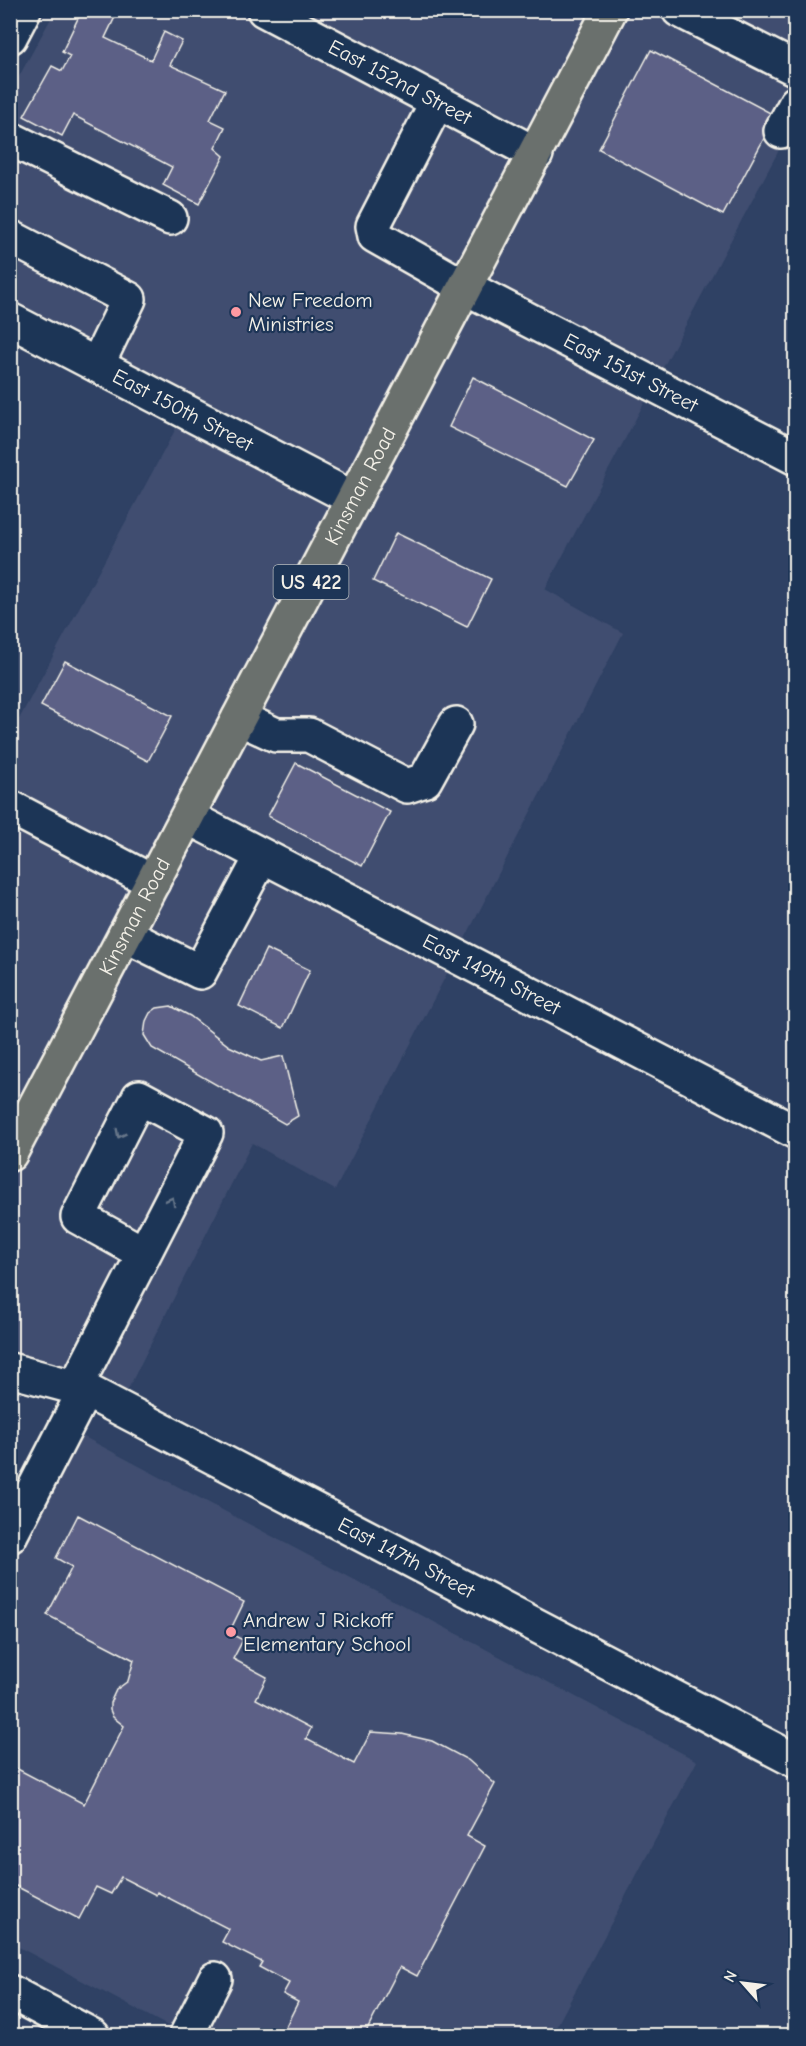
<svg xmlns="http://www.w3.org/2000/svg" width="806" height="2046" font-family="'Comic Neue',sans-serif">
  <style>
    .built { fill: #404e70 }
    .building { fill: #5b6186; stroke: #f4f1e8; stroke-width: 1.5 }
    .lines { fill: none; stroke-linecap: round; stroke-linejoin: round }
    .minor-casing { stroke: #f4f1e8; stroke-width: 38 }
    .major-casing { stroke: #f4f1e8; stroke-width: 38 }
    .minor { stroke: #1d3557; stroke-width: 33 }
    .major { stroke: #6b706d; stroke-width: 33 }
    .oneway { stroke: #68778a }
    .poi-dot { fill: #ff9aa2; stroke: #1d3557; stroke-width: 2 }
    .labels { text-anchor: middle; dominant-baseline: central; stroke-width: 4.5; stroke-linejoin: round; paint-order: stroke }
    .shield { fill: #1d3557; stroke: #b4b9bc; stroke-width: 1.5 }
    .shield-label { font-size: 20px; font-weight: bold; fill: #f4f1e8 }
    .street-label { font-size: 21px; fill: #f4f1e8; stroke: #1d3557 }
    .poi-label { font-size: 21px; fill: #f4f1e8; stroke: #1d3557; text-anchor: start }
  </style>
  <rect width="100%" height="100%" fill="#2f4164"/>
  <filter id="ink" filterUnits="userSpaceOnUse"><feTurbulence type="fractalNoise" baseFrequency=".0167" numOctaves="2"/><feDisplacementMap in="SourceGraphic" scale="12" xChannelSelector="R" yChannelSelector="G"/><feConvolveMatrix kernelMatrix="1 2 1 2 8 2 1 2 1" color-interpolation-filters="sRGB"/></filter>
  <g filter="url(#ink)">
    <g class="built">
      <path d="M55,11H795V120L545,589L623,633L335,1190L252,1143L119,1407L11,1370V734L180,421L11,331V91Z"/>
      <path d="M54,1421L697,1761L552,2035H185L11,1943L10,1502Z"/>
    </g>
    <g class="building">
      <path d="M82,10H102L115,17L105,38L151,60L164,32L182,41L170,65L225,90L210,120L225,127L215,148L224,156L199,204L163,185L172,167L73,115L62,136L24,116L52,66L62,71L70,56L62,52Z"/>
      <path d="M651,50L776,116L723,215L599,149Z"/>
      <path d="M473,377L594,440L568,486L449,427Z"/>
      <path d="M396,533L491,579L467,627L373,581Z"/>
      <path d="M65,661L172,716L148,761L41,706Z"/>
      <path d="M296,763L390,812L362,866L268,816Z"/>
      <path d="M266,949L310,970L283,1028L239,1006Z"/>
      <path d="M171,1006L190,1016L229,1046L261,1061L283,1056L298,1116L285,1124L152,1048L144,1035L146,1021L150,1013L157,1008Z"/>
      <path d="M78,1515L244,1602L229,1633L243,1640L233,1659L267,1677L256,1699L311,1728L306,1739L354,1764L371,1732L402,1734L432,1741L468,1760L495,1784L467,1836L485,1846L417,1976L400,1967L364,2036H300L285,2028L298,2002L283,1994L289,1983L259,1967L262,1962L222,1942L229,1929L157,1892L156,1895L121,1877L111,1894L96,1887L79,1919L10,1883V1765L84,1804L124,1726L113,1717L110,1710V1703L116,1690L128,1681L134,1660L47,1615L72,1567L56,1558Z"/>
    </g>
    <g class="lines">
      <defs>
        <g id="minor">
          <path id="s1" d="M264,10L536,154"/>
          <path d="M679,10L796,69"/>
          <path d="M10,37L24,10"/>
          <path id="s2" d="M437,102L373,226L375,236L465,287L796,458"/>
          <path d="M781,131L796,103"/>
          <path d="M10,145L15,141L170,218"/>
          <path d="M10,237L129,299L97,365"/>
          <path id="s3" d="M10,320L354,499"/>
          <path d="M239,718L276,735H309L407,786L425,780L456,724"/>
          <path d="M10,807L153,882"/>
          <path id="s4" d="M188,817L796,1132"/>
          <path d="M125,935L200,972L262,856"/>
          <path id="s5" d="M10,1370L85,1390L796,1761"/>
          <path d="M75,1388L206,1133L139,1097L78,1217L143,1253"/>
          <path d="M10,1536L85,1390"/>
          <path d="M10,1992L93,2036"/>
          <path d="M186,2036L215,1979"/>
        </g>
        <g id="major">
          <path id="s6" d="M10,1154L610,10"/>
        </g>
      </defs>
      <use href="#minor" class="minor-casing"/>
      <use href="#major" class="major-casing"/>
      <use href="#minor" class="minor"/>
      <use href="#major" class="major"/>
    </g>
    <defs><path id="oneway-chevron" d="M-2-3.5L2.5 0L-2 3.5" fill="none" stroke-width="1.6" stroke-linecap="round" stroke-linejoin="round" transform="scale(1.5)"/></defs>
    <g class="oneway">
      <use href="#oneway-chevron" transform="translate(120 1134) rotate(117)"/>
      <use href="#oneway-chevron" transform="translate(171 1201) rotate(-62)"/>
    </g>
  </g>
  <g class="poi-dot">
    <circle cx="236" cy="312" r="6"/>
    <circle cx="231" cy="1632" r="6"/>
  </g>
  <g class="labels">
    <rect class="shield" x="273.5" y="565" width="75" height="34" rx="4.5"/>
    <g class="shield-label">
      <text x="311" y="582">US 422</text>
    </g>
    <g class="street-label">
      <text stroke="none"><textPath href="#s1" startOffset="154">East 152nd Street</textPath></text>
      <text stroke="none"><textPath href="#s2" startOffset="440">East 151st Street</textPath></text>
      <text stroke="none"><textPath href="#s3" startOffset="195">East 150th Street</textPath></text>
      <text stroke="none"><textPath href="#s6" startOffset="754">Kinsman Road</textPath></text>
      <text stroke="none"><textPath href="#s6" startOffset="268">Kinsman Road</textPath></text>
      <text stroke="none"><textPath href="#s4" startOffset="342">East 149th Street</textPath></text>
      <text stroke="none"><textPath href="#s5" startOffset="440">East 147th Street</textPath></text>
    </g>
    <g class="poi-label">
      <text x="248" y="300">New Freedom<tspan x="248" dy="24">Ministries</tspan></text>
      <text x="243" y="1620">Andrew J Rickoff<tspan x="243" dy="24">Elementary School</tspan></text>
    </g>
  </g>
  <rect width="806" height="2046" fill="none" stroke="#1d3557" stroke-width="36"/>
  <rect x="18" y="18" width="770" height="2010" fill="none" stroke="#f4f1e8" stroke-width="2" filter="url(#ink)"/>
  <g transform="translate(743 1983) rotate(298)" stroke="#1d3557" stroke-width="4.5" paint-order="stroke">
  <path d="M0-4.5L10 22L0 15L-10 22Z" fill="#f4f1e8"/>
  <text y="-9" font-size="16" font-weight="bold" text-anchor="middle" fill="#f4f1e8">N</text>
  </g>
</svg>
